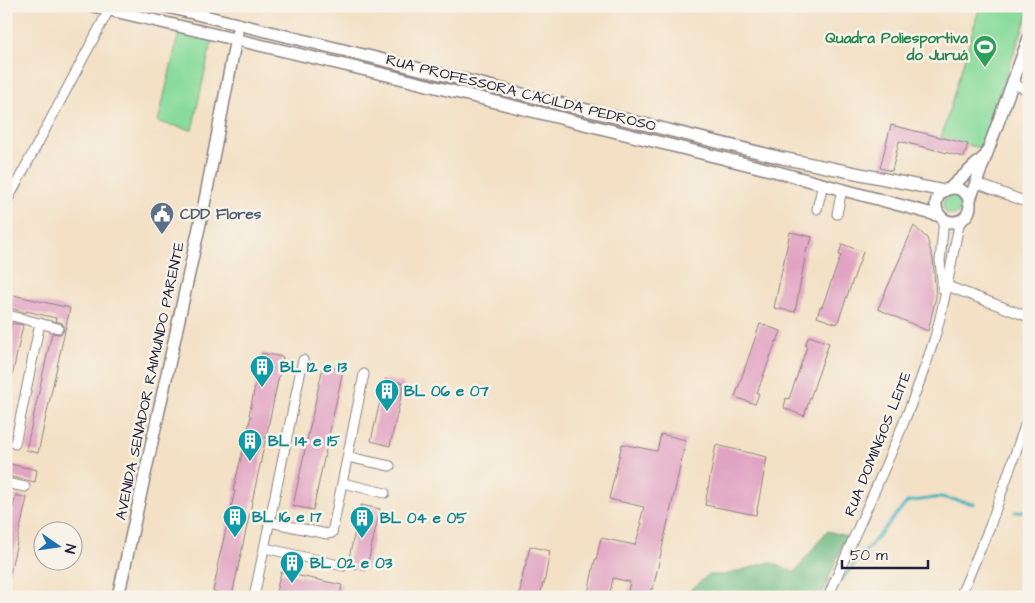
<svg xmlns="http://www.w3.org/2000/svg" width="1035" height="603" font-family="'Architects Daughter',sans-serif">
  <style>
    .green { fill: #89db9b; stroke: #567e6b }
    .forest { fill: #6ebb83; stroke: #486e5f }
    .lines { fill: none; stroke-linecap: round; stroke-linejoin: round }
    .stream { stroke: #42b1bc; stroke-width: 3 }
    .building { fill: #e1a3c2 }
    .minor-casing { stroke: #8a8180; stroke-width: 11 }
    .tertiary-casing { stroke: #8a8180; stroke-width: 14 }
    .minor { stroke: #fff; stroke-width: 9 }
    .tertiary { stroke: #fff; stroke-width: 11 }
    .labels { text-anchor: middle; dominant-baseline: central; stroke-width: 5; stroke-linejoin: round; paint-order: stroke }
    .leisure-label { font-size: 15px; font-weight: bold; fill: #27864d; stroke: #f7f3e8; text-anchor: end }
    .street-label { font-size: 15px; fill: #22223b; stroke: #f7f3e8 }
    .service-label { font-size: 15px; font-weight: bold; fill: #4e5e75; stroke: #f7f3e8; text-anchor: start }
    .culture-label { font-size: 15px; font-weight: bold; fill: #0d838f; stroke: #f7f3e8; text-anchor: start }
  </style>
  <rect width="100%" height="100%" fill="#f7f3e8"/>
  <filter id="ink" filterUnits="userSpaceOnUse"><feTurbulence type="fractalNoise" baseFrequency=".02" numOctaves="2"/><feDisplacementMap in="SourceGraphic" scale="10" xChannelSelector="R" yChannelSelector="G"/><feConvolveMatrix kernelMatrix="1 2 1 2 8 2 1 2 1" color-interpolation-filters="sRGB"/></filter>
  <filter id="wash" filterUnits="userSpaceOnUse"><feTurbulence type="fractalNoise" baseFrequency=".0096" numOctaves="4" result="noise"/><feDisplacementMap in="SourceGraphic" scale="20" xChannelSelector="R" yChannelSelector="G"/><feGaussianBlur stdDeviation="1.12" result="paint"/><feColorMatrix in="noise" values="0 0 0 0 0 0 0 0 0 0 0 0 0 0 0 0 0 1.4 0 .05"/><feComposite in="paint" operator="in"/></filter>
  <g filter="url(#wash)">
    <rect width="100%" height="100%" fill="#f3e0c5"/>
    <g class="green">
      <path d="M980,6H1029V11L980,148L941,138Z"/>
      <path d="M179,32L212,40L192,130L158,122Z"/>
      <circle cx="953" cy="205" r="10"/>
    </g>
    <path class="forest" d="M827,531L846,536L822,595L818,597H682L708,575H725L769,562L795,572Z"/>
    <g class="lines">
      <g class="stream">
        <path d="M1015,512L1029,510"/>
        <path d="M837,585L907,502L941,497L974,504"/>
      </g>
    </g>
    <g id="blocks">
      <g class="building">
        <path d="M891,125L968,144L964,157L899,141L892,171L880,168Z"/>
        <path d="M914,226L927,238L933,259L936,297L928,331L878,309Z"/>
        <path d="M790,232L812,237L809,248L807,247L795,312L774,308Z"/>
        <path d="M842,244L863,252L837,324L817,317L820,307H822L841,255H839Z"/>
        <path d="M13,295L70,308L38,453L26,450L52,333L60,334L63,332L64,327L62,323L55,321L56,318L26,311V313L10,308Z"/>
        <path d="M12,323L23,325L10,386H6V347Z"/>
        <path d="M760,324L781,331L777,342L776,341L757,393L759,394L755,404L735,397Z"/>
        <path d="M809,336L829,343L804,416L784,408L786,398L789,399L807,347L805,346Z"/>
        <path d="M262,353L283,357L232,596L216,597L217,592L213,591L218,568L217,567L235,491H233L251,416L249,415Z"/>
        <path d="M323,366L343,370L313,510L293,506Z"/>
        <path d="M385,379L404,383L390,446L371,441Z"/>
        <path d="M661,434L686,440L653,589L651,588L650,597H627L630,582L613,578L609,597L588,593L595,560H596L601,538L635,545L642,523L640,522L644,507L609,499L622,444L657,451Z"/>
        <path d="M716,445L767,457L756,515L705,505Z"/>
        <path d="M6,463L37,470L35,482L6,476Z"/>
        <path d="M16,495L27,498L10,573L6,572V536Z"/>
        <path d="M361,505L380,509L366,571L349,567L348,562Z"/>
        <path d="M530,546L550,551L544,584L543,583L540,597H519L524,568H525Z"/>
        <path d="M281,572L342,585L340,597H300L276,592Z"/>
      </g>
    </g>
  </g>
  <g filter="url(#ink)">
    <use href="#blocks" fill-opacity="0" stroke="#8a8180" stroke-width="1"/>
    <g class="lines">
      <defs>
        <g id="minor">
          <path d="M1012,84L1029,90"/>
          <path d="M976,183L1029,203"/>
          <path d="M6,203L111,6"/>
          <path d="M817,209L823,184"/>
          <path d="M837,214L842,189"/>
          <path d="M942,284L1029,317"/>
          <path d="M943,289L940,261L944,219"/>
          <path d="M6,318L12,316L58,328"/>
          <path d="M15,444L40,323"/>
          <path d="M348,457L390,466"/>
          <path d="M6,483L25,487"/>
          <path d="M343,483L385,493"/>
          <path d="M270,522L327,534L332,533L364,374"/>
          <path d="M265,548L343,566"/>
          <path d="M254,597L303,360"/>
          <path d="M828,597C864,511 906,428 934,340C946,301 951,260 960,221"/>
          <path d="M960,597L990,526L1029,414"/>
        </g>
        <g id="tertiary">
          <path d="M93,6L387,75L770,170L940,216"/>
          <path d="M164,6L782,158L944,191"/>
          <circle cx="953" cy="205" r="17"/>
          <path d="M949,189L983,158"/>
          <path d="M969,202L1029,38"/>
          <path d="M118,597L204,205L237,33"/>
        </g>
      </defs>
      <use href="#minor" class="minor-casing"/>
      <use href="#tertiary" class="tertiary-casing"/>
      <use href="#minor" class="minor"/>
      <use href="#tertiary" class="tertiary"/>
    </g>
  </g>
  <defs>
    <symbol id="stadium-pin" viewBox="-11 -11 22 30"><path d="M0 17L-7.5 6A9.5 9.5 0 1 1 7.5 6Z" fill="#2e9e5b" stroke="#f7f3e8"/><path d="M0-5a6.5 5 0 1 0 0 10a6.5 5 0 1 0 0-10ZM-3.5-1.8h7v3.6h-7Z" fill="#fff"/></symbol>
    <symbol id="civic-pin" viewBox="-11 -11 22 30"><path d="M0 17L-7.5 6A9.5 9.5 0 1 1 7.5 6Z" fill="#5c6f8a" stroke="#f7f3e8"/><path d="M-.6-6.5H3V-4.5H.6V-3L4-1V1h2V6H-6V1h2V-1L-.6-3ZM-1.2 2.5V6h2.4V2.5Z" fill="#fff"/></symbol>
    <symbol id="building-pin" viewBox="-11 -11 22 30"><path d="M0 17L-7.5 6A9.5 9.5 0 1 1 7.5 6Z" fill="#0f9aa8" stroke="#f7f3e8"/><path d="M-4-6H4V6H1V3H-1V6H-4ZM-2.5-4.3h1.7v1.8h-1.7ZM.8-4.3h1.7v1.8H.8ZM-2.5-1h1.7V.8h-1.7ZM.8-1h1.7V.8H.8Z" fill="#fff"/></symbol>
  </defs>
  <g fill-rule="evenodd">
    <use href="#stadium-pin" x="971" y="33" width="28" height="38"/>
    <use href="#civic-pin" x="148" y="200" width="28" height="38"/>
    <use href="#building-pin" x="248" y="353" width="28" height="38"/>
    <use href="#building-pin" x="373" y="377" width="28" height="38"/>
    <use href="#building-pin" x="236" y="427" width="28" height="38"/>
    <use href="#building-pin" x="221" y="503" width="28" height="38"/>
    <use href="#building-pin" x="348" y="504" width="28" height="38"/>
    <use href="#building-pin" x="278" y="549" width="28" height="38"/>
  </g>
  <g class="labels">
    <g class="leisure-label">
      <text x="968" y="38">Quadra Poliesportiva<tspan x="968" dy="17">do Juruá</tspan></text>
    </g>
    <g class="street-label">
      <text transform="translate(521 93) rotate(14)">RUA PROFESSORA CACILDA PEDROSO</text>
      <text transform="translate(150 381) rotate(-78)">AVENIDA SENADOR RAIMUNDO PARENTE</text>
      <text transform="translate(878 444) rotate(-68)">RUA DOMINGOS LEITE</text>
    </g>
    <g class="service-label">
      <text x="180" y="214">CDD Flores</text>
    </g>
    <g class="culture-label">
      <text x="280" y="367">BL 12 e 13</text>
      <text x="404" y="391">BL 06 e 07</text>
      <text x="268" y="441">BL 14 e 15</text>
      <text x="252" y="517">BL 16 e 17</text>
      <text x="380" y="518">BL 04 e 05</text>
      <text x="310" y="563">BL 02 e 03</text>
    </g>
  </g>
  <rect width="1035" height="603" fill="none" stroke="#f7f3e8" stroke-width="25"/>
  <g transform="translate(58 546) rotate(103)"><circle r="24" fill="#f7f3e8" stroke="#a29fa3"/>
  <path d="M0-4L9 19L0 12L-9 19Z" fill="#1f6fb2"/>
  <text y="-8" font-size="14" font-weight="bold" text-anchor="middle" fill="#22223b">N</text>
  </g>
  <path d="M842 560v8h86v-8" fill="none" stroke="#22223b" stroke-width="2.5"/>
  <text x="850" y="560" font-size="15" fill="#22223b" stroke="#f7f3e8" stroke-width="4" paint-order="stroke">50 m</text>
</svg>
